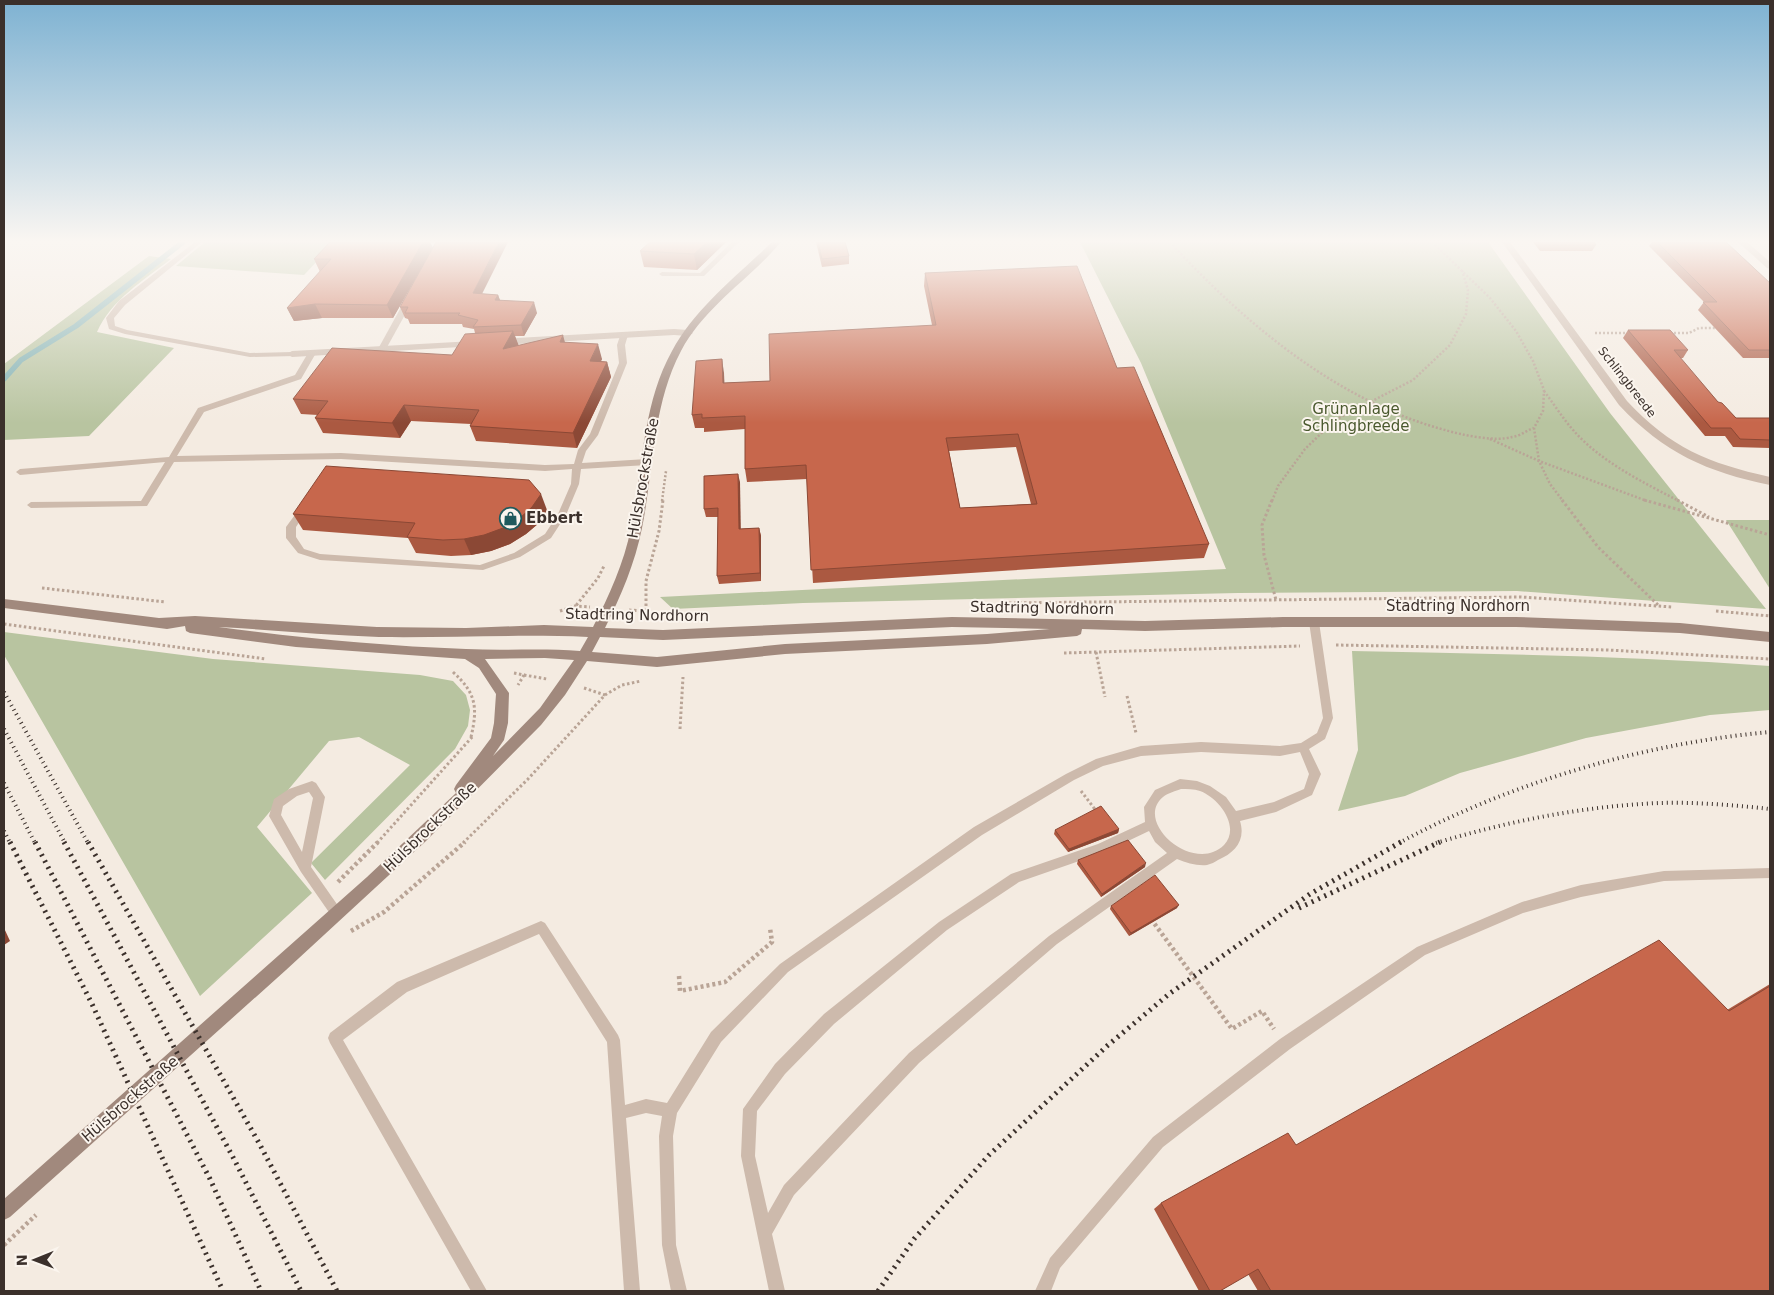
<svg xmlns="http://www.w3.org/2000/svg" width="1774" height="1295" font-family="'DejaVu Sans',sans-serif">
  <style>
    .green { fill: #b8c4a0 }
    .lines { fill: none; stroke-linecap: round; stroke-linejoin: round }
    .stream { stroke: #7fb0b2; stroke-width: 5.5 }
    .path-far2 { stroke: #b9a496; stroke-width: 2.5; stroke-dasharray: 2 2; stroke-linecap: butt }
    .path-far1 { stroke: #b9a496; stroke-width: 3; stroke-dasharray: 2.5 2.5; stroke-linecap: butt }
    .path { stroke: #b9a496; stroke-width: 4.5; stroke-dasharray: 3 3; stroke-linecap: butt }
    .lane { fill: #cdbaac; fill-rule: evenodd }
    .street { fill: #cdbaac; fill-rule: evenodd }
    .secondary { fill: #a1897d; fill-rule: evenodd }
    .rail-far1 { stroke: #3b302b; stroke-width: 4; stroke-dasharray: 1 4; stroke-linecap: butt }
    .rail { stroke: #3b302b; stroke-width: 5; stroke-dasharray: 2 5; stroke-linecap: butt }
    .wall { fill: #ab5941; fill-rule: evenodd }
    .shaded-wall { fill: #8b4835 }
    .building { fill: #c7674c; stroke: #8b4835; fill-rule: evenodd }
    .labels { text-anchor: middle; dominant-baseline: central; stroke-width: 4; stroke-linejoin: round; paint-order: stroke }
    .far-street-label { font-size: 12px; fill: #3b302b; stroke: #fbf5ee }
    .park-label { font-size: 15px; fill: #4a592e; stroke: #fbf5ee }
    .street-label { font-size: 15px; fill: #3b302b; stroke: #fbf5ee }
    .poi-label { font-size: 15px; font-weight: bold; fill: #3b302b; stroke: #fbf5ee; text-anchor: start }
  </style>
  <rect width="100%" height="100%" fill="#f4ebe1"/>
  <g class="green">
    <path d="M205,242H335L304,275L176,266Z"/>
    <path d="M1080,242H1488L1610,413L1766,609L1517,591L1238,593L803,603L673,609L660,597L1226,569L1141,363Z"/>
    <path d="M149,256L171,259C144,280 111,300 97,332L174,348L89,436L4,440V364Z"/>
    <path d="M1726,520H1770V589Z"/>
    <path d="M4,632L213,659L420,675L453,681L466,695L470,710L468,726L455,749L325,880L311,863L410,765L359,737L329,741L257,827L312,893L200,996L4,655Z"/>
    <path d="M1352,651C1492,654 1631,656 1770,666V710L1710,715L1586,738L1460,773L1405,796L1338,811L1358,750Z"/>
  </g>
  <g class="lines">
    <path class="stream" d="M4,379L21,360L76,326L183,242"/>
    <g class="path-far2">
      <path d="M1170,242C1244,323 1337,401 1445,430C1462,435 1495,442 1512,437C1520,436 1526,431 1533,428"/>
      <path d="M1432,242L1490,298L1516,331L1533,361L1544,390L1543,411L1534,428L1539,461L1550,484L1563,501"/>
      <path d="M1595,333H1628"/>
      <path d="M1670,333H1689L1699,328H1720"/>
      <path d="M1544,391C1554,404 1563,419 1574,431C1600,461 1644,483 1679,501"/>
      <path d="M1490,439L1539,461L1647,501"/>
      <path d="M662,501L666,471"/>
      <path d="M1272,501L1278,486L1305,449L1335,420L1413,380L1450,345L1466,314L1468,290L1462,270"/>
    </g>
    <g class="path-far1">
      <path d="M1272,500L1262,525L1264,555L1276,600"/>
      <path d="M1562,500L1598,547L1658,605"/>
      <path d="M1644,500L1770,535"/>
      <path d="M1677,500L1709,517"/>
      <path d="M42,588L165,602"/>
      <path d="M1009,603L1521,597L1672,607"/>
      <path d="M629,610L646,611L651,615"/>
      <path d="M560,611L575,606L590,607"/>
      <path d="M646,611V581L659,531L663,500"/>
      <path d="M1716,611L1770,616"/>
      <path d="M570,613L598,578L604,566"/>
      <path d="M4,624L266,659"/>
      <path d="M1336,645L1608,650L1770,659"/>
      <path d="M1096,652L1105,697"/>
      <path d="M1064,653L1300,646"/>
      <path d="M453,672C476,693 478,707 471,737"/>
      <path d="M514,673L524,675L518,685"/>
      <path d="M524,675L547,679"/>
      <path d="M584,688L605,695"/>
      <path d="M1127,696L1136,733"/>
      <path d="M680,729L683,677"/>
      <path d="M1081,791L1097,812"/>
      <path d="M377,843L473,736"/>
      <path d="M463,843L528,779L605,695L622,685L641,681"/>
    </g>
    <g class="path">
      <path d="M338,882L378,842"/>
      <path d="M1151,919L1232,1029L1262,1011L1274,1029"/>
      <path d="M351,931L384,912L465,842"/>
      <path d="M679,976L680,991L725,982L772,942L770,928"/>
      <path d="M4,1245L36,1215"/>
    </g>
    <g class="lane">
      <path d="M195,242H202L125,305L114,318L115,326L127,330L250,353L292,352H295V356L250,357L125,334L109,329L106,318L119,301Z"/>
      <path d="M732,242H739L704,276H662L659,274L662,272L700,273Z"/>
      <path d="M405,300L412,302L386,349L382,351H379L378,349Z"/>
      <path d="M621,333H624L628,335L625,345L627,363L598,435L586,451L582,463L647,459L651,462L647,465L581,469L579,484L566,515L551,538L520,557L483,570L320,560L298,553L286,538V527L300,508L303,507L307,510L296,527V537L304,549L320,554L480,565L514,553L545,534L558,514L571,484L572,469L545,471L341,459L174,462L147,506L31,508L27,505L31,502L141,501L165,462L20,475L16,472L20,469L169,457L198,408L295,375L308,353L312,351L316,353L301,379L204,412L177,456L341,453L545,465L574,464L578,450L590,434L619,363L617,345Z"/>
      <path d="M1314,618L1319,622L1333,718L1325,739L1309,749L1321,774L1312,795L1276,812L1240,821C1246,840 1235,853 1218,860C1215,862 1211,864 1207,865C1197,866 1187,863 1177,859L1057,944L919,1063L794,1195L772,1234L785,1291H769L741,1156L743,1109L775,1064L824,1014L939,922L1011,874L1098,844L1145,822L1144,807L1155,790L1180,779L1197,781L1210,786L1226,797L1236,811L1274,802L1304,789L1309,774L1300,752L1280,756L1201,752L1141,756L1103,766L1074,780L982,835L788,972L721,1042L677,1113L673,1136L676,1245L687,1291H671L662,1245L659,1136L662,1116L646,1113L626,1118L640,1291H624L607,1042L539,934L407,992L343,1040L487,1291H471L330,1043L328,1038L330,1033L397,982L541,921L545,923L618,1035L620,1040L625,1105L646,1099L667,1103L711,1032L780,964L974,827L1066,774L1096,759L1141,746L1201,742L1280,746L1301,743L1317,733L1323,718L1309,622ZM1181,789C1187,789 1194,789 1200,791C1219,798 1241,827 1224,845C1194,875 1133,822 1163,797C1168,793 1176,791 1181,789ZM1149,831L1155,842L1167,853L1049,936L909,1053L784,1185L768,1213L755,1156L757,1111L785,1074L834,1024L947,930L1019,882L1105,852Z"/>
      <path d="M312,781L316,783L325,797L311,867L341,910L343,914L341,918L337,920L333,918L301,872L269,816L274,799L289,789ZM309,792L313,798L302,852L281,815L283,806L297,796Z"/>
      <path d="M1770,868V878L1664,881L1581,897L1523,913L1425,955L1290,1049L1163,1147L1060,1268L1051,1291H1035L1050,1258L1153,1137L1280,1039L1417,947L1522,902L1581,885L1664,871Z"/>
    </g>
    <g class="street">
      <path d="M1502,242H1510L1627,401C1671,448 1708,463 1770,477V485C1707,472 1664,453 1619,405Z"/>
      <path d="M1738,242H1747L1770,262V269L1767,268Z"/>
      <path d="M674,329L688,330L693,333L688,336L674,335L501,345L496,342L501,339Z"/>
      <path d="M474,341L479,344L477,346L292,357L287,354L292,351Z"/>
    </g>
    <path class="secondary" d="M772,242H781C749,280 705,306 681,351C652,406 654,469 642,528C635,563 621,596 605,628L663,630L952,617L1145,621L1283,617H1516L1680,623L1770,632V642L1680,633L1516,627H1283L1145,631L1082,629L1081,634L1077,636L987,644L785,654L657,667L587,661L565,695L541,725L426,841L286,970L10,1217L4,1220V1199L367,877L456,793L454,789L456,785L491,738L494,723L496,694L479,668L465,659L296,647L190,633L186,631L185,626L167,629L4,608V599L159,618L195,616L377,627L466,628L544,625L593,627C609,596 624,563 631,528C643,469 642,405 672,351C695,308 737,276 772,242ZM219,627C272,630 326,635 379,637C449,638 518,634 588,637L580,651C542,648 504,651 466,649C383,646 301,638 219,627ZM952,627L1050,629L987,634L785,644L657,657L592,652L600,637L663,640ZM545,658L574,660L540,708L493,756L504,740L508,723L509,693L485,659Z"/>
    <g class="rail-far1">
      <path d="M4,692L88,843"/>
      <path d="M4,729L65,843"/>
      <path d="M4,783L35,843"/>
      <path d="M4,831L10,843"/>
      <path d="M1399,843C1509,783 1645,743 1770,732"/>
      <path d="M1436,843C1509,821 1584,806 1660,803C1696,802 1734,805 1770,809"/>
    </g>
    <g class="rail">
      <path d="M10,842L92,1004L223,1291"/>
      <path d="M35,842L210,1179L261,1291"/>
      <path d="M64,842L235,1161L301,1291"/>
      <path d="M88,842L259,1143L337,1291"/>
      <path d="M1299,908L1440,842"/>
      <path d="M878,1291L914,1239L989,1155L1107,1046L1169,994L1310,894L1401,842"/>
    </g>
  </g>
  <g class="wall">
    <path d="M330,242H430L433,248L393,318H322L294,321L287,308L320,272L314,259Z"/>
    <path d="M649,242H726L697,270L644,267L640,251L649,244Z"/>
    <path d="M816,242H845L849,256V264L822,267Z"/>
    <path d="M1533,242H1594L1596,245L1592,251H1540Z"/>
    <path d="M1652,242H1726L1770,283V358H1743L1698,310L1704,302L1649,246Z"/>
    <path d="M925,273L1117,368L1209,544L1204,558L813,583L807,479L747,482L745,469V429L704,432V428H695L692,415L724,373V383L770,381L932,325L924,286ZM1016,447L1031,504L960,508L949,451Z"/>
    <path d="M482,294L498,295L500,300L537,313L524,336H515L518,346L565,342L602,359L601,361L607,362L611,377L577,448L476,441L470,426L471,424L411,421L400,438L323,433L315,418L318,415L301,414L293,399L452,355L475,333L474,329L463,327L462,324H410L408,319L405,318L400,307Z"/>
    <path d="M1628,330L1688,350L1683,358H1680L1718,402L1736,418H1770V448L1733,447L1725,436H1705L1623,338Z"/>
    <path d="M740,482V529L759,528L761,536V581L719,584L717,576L718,517H706L704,509Z"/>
    <path d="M547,510L539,523L526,534L510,544L491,551L471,555L451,556L416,553L408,538L303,530L293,514Z"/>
    <path d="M1119,829L1118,833L1068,852L1054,834L1055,830Z"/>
    <path d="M1078,860L1145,867L1101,897L1077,864Z"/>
    <path d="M1111,906L1177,908L1129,936L1110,909Z"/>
    <path d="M1770,984V1291H1258L1248,1274L1220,1291H1199L1154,1209L1161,1203L1296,1145L1727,1010Z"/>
  </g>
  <g class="shaded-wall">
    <path d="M423,242H430L433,248L393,318L387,305Z"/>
    <path d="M499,242H508L477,304L473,293Z"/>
    <path d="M707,242H726L697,270L694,254Z"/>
    <path d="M498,295L502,306L495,300Z"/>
    <path d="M534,302L537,313L524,336L521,325Z"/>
    <path d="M315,304L322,318L294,321L287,308Z"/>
    <path d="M513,331L519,346L503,349Z"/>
    <path d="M563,335L567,350L560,342Z"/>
    <path d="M598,344L602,359L594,376L590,361Z"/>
    <path d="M722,359L724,373L725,396L723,383Z"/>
    <path d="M607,362L611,377L577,448L573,433Z"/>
    <path d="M404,405L411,421L400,438L392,423Z"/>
    <path d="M738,474L740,482L741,538L739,529Z"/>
    <path d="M541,494L547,510L539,523L526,534L510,544L491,551L471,555L464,539Z"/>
    <path d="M759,528L761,536V581L760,573Z"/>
    <path d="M1119,829L1118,833L1068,852L1069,849Z"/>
    <path d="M1146,863L1145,867L1101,897L1102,894Z"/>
    <path d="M1179,905L1177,908L1129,936L1131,933Z"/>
    <path d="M4,928L10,941L4,945Z"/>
  </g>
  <g class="building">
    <path d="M330,242H423L387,305L315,304L287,308L331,259H314Z"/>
    <path d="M436,242H499L473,293L498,295L495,300L534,302L521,325L473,327L478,320L458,315L460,313H405L408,307H400Z"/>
    <path d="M650,242H707L694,254L640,251Z"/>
    <path d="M818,242H845L849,256L822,259Z"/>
    <path d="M1541,242H1594L1596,245H1543Z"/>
    <path d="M1657,242H1726L1770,283V350H1749L1703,302H1717Z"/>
    <path d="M1077,266L1117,368L1134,367L1209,544L811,570L806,465L745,469V416L702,418V414L692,415L696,361L722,359L723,383L770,381L769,334L936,325L925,273ZM1018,434L1037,504L960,508L946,438Z"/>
    <path d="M1628,330H1670L1688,350H1674L1718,402L1722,403L1736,418H1770V440L1740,439L1731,428H1711Z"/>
    <path d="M513,331L503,349L563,335L560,342L598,344L590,361L607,362L573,433L470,426L479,410L404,405L392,423L315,418L328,401L293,399L332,348L452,355L465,334Z"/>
    <path d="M326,466L529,480L541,494L532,507L520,518L503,528L484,535L464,539L443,540L407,537L415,523L293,514Z"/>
    <path d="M738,474L739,529L759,528L760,573L717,576L718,508L704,509V476Z"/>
    <path d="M1101,806L1119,829L1069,849L1055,830Z"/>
    <path d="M1128,840L1146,863L1102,894L1078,860Z"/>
    <path d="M1155,875L1179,905L1131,933L1111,906Z"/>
    <path d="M1659,940L1729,1011L1770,986V1291H1271L1258,1269L1220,1291H1210L1161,1203L1288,1133L1296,1145Z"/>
  </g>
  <linearGradient id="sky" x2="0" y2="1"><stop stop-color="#7eb2d2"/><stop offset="0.57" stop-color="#faf6f2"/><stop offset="1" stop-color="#faf6f2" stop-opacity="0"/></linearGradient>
  <rect width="1774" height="423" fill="url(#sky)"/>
  <defs>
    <symbol id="shop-ring" viewBox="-11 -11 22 22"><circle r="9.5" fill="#fbf5ee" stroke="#1f5a5d" stroke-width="1.5"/><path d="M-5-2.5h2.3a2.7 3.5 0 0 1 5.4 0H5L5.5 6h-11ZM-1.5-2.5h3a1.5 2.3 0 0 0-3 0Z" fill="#1f5a5d"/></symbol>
  </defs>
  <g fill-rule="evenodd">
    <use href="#shop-ring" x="498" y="506" width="25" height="25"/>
  </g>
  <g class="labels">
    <g class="far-street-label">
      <text transform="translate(1627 382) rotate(52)">Schlingbreede</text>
    </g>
    <g class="park-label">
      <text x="1356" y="409">Grünanlage<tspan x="1356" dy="17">Schlingbreede</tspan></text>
    </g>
    <g class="street-label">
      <text transform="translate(643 478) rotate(-80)">Hülsbrockstraße</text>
      <text x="1458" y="606">Stadtring Nordhorn</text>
      <text transform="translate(1042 608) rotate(1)">Stadtring Nordhorn</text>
      <text transform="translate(637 615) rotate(1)">Stadtring Nordhorn</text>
      <text transform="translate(430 827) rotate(-44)">Hülsbrockstraße</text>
      <text transform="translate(130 1099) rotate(-41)">Hülsbrockstraße</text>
    </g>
    <g class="poi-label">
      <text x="526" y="518">Ebbert</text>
    </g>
  </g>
  <rect width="1774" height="1295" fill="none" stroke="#3b302b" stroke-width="10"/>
  <g transform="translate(35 1260) rotate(269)" stroke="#fbf5ee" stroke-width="4" paint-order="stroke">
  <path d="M0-4L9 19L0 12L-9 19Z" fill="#3b302b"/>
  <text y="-8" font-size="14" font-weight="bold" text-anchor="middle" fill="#3b302b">N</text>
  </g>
</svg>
